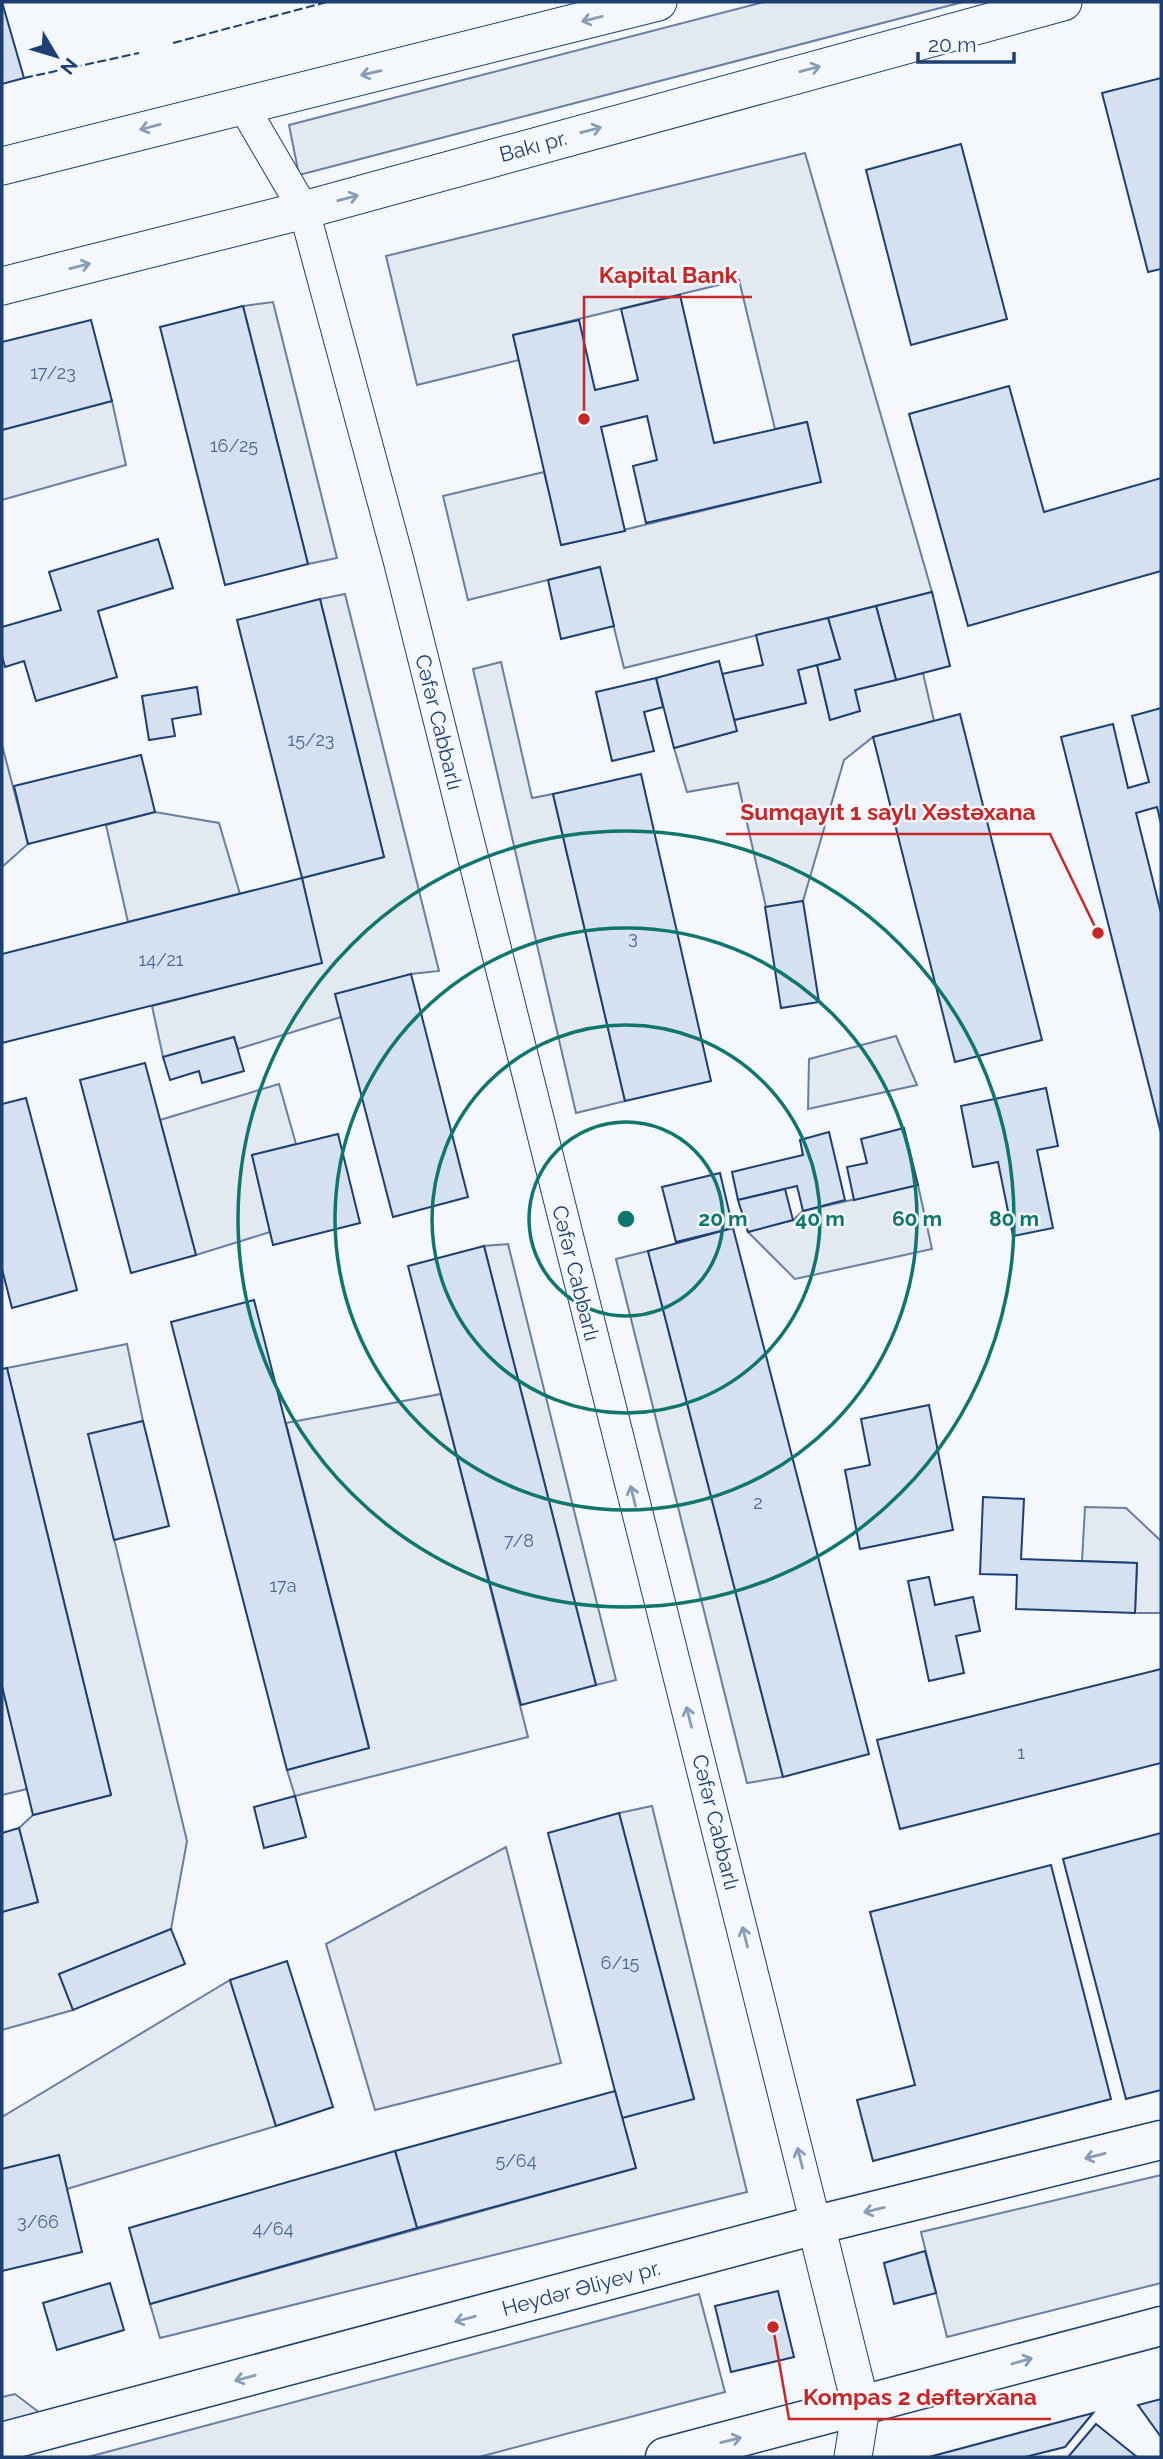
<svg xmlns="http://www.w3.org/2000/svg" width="1163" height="2459" font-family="Raleway,sans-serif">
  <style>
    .green { fill: #e3e9f0; stroke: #687fa3; stroke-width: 2 }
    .parking { fill: #e3e8f0; stroke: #687fa3; stroke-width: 2 }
    .building { fill: #d5e0f0; stroke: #1d3f73; stroke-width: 2 }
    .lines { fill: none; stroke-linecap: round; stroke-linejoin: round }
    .minor-casing { stroke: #1d3f73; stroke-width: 32 }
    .tertiary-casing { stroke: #1d3f73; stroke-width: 39 }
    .secondary-casing { stroke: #1d3f73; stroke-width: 41 }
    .minor { stroke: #f4f7fb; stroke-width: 30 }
    .tertiary { stroke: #f4f7fb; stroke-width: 37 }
    .secondary { stroke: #f4f7fb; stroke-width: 38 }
    .fence { stroke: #1d3f73; stroke-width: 2; stroke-dasharray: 9 3.5; stroke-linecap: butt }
    .oneway { stroke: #889bb7 }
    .ring { fill: none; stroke: #0f766e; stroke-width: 3.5 }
    .labels { text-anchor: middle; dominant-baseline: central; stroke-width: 5; stroke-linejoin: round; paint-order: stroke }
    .number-label { font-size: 18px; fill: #4b6792 }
    .street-label { font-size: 21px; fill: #1d3f73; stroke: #f4f7fb }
    .centre { fill: #0f766e; stroke: #f4f7fb; stroke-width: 3.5 }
    .ring-label { font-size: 21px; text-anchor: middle; font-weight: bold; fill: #0f766e; stroke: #f4f7fb; stroke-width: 5; stroke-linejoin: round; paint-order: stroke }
    .leader { fill: none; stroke: #c62828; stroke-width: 2.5 }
    .callout-dot { fill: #c62828; stroke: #f4f7fb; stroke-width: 2.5 }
    .callout-label { font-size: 23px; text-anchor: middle; font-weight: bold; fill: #c62828; stroke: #f4f7fb; stroke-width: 5; stroke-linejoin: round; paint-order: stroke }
  </style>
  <rect width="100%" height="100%" fill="#f4f7fb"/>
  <g class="green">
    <path d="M764,2H963L299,175L289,125Z"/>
    <path d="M805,153L932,592L624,668L599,567L468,600L443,496L544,472L562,545L820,482L807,422L775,429L739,280L513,335L519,360L417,385L386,256Z"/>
    <path d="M273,302L337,558L308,564L243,306Z"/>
    <path d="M112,401L126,465L2,500V430Z"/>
    <path d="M345,594L439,971L411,974L341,1017L238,1049L234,1037L163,1057L152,1006L321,963L302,878L384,857L320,599Z"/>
    <path d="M501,662L532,798L553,794L625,1101L576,1113L473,669Z"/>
    <path d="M817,665L830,720L859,711L855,690L923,673L934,721L873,737L844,760L803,901L766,907L738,783L687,792L674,748L736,731L734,720L806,703L798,670Z"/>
    <path d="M2,745L28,844L2,867Z"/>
    <path d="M155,812L219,823L240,894L128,922L106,825Z"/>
    <path d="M896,1036L917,1085L808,1109L809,1059Z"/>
    <path d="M279,1084L296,1144L252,1155L270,1232L196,1255L160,1120Z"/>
    <path d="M918,1185L932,1249L795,1279L748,1232L793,1220L803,1211Z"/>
    <path d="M508,1244L616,1680L596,1685L484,1246Z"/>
    <path d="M648,1251L783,1777L747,1783L616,1259Z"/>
    <path d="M127,1344L143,1421L89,1435L187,1841L171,1929L59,1974L73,2010L2,2030V1912L38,1902L19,1828L33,1815L111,1795L7,1368Z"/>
    <path d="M441,1394L528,1737L295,1796L287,1770L369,1747L286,1423Z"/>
    <path d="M1085,1507L1126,1508L1161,1541V1613H1135L1137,1563L1082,1561Z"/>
    <path d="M2,1686L27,1789L2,1795Z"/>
    <path d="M652,1806L747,2192L160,2338L150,2304L636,2168L622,2118L694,2098L619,1813Z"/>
    <path d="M230,1980L276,2126L67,2189L59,2155L2,2169V2117Z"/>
    <path d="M1161,2175V2283L947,2337L921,2232Z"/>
    <path d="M699,2294L725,2392L479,2457H88Z"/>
    <path d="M15,2394L40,2413L2,2423V2397Z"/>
  </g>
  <path class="parking" d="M506,1847L561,2063L375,2110L326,1944Z"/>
  <g class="building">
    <path d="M2,2L24,78L2,84Z"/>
    <path d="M1161,78V269L1148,272L1102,93Z"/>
    <path d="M961,144L1007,319L911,345L866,170Z"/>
    <path d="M680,295L714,443L807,422L821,482L646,523L633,466L657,460L647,416L601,427L625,531L561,545L513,335L579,320L595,390L638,380L621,309Z"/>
    <path d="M243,306L308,564L225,585L160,327Z"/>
    <path d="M91,320L112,401L2,430V342Z"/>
    <path d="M1009,386L1044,512L1161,478V571L968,626L909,414Z"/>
    <path d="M158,539L173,588L98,611L117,677L36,701L24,661L5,667L2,656V627L61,610L49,572Z"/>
    <path d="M600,567L614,626L561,639L548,580Z"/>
    <path d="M932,592L950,666L896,680L876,606Z"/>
    <path d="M320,599L384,857L302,878L237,620Z"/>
    <path d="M876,606L896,680L855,690L860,711L830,720L817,665L840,659L828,618Z"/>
    <path d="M828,618L840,659L798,670L806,703L734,720L722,674L763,665L756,635Z"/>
    <path d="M719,661L737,731L674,748L656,678Z"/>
    <path d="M656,678L663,707L644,712L654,751L612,761L596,692Z"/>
    <path d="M197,687L201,714L172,719L175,736L149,740L142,696Z"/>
    <path d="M1161,708V824L1157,807L1136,813L1161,913V1133L1061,737L1113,724L1128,788L1149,782L1132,716Z"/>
    <path d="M960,714L1042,1040L955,1062L873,737Z"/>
    <path d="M141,755L155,812L28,844L14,786Z"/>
    <path d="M641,774L711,1081L625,1101L553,794Z"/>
    <path d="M302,878L322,963L2,1043V954Z"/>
    <path d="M803,901L819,1002L781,1008L765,907Z"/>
    <path d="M411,974L468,1197L393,1217L335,994Z"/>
    <path d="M234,1037L244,1071L202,1083L199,1071L170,1080L163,1057Z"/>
    <path d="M145,1063L196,1255L131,1273L80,1080Z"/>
    <path d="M1046,1088L1058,1146L1037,1150L1053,1228L1013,1236L998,1162L973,1167L961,1106Z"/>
    <path d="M26,1098L77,1290L12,1308L2,1269V1104Z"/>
    <path d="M904,1128L918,1185L854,1200L847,1167L867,1163L861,1139Z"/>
    <path d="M829,1132L845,1200L803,1211L797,1186L738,1200L732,1172L803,1155L800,1140Z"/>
    <path d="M338,1134L360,1223L273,1245L252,1155Z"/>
    <path d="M720,1173L733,1228L676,1242L662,1187Z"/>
    <path d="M785,1189L793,1220L748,1232L738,1200Z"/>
    <path d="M733,1228L869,1754L783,1777L648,1251Z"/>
    <path d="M484,1246L596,1685L521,1705L408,1266Z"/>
    <path d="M254,1300L369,1748L287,1770L171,1322Z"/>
    <path d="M7,1368L111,1795L33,1815L2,1686V1369Z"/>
    <path d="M929,1405L953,1530L860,1549L845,1470L870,1465L861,1419Z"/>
    <path d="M143,1421L169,1526L114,1540L88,1434Z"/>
    <path d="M983,1497L1024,1499L1021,1559L1137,1563L1135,1613L1016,1609L1017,1575L980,1574Z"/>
    <path d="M929,1577L935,1605L973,1597L980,1631L956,1636L964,1673L929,1681L908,1581Z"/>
    <path d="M1161,1669V1763L900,1829L877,1740Z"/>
    <path d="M295,1796L306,1837L264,1848L254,1807Z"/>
    <path d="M619,1813L694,2099L622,2118L548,1833Z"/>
    <path d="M19,1828L38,1902L2,1912V1833Z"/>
    <path d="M1161,1833V2090L1126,2099L1063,1859Z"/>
    <path d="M1051,1865L1111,2099L873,2161L857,2100L915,2085L870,1912Z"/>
    <path d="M171,1929L185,1964L73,2010L59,1974Z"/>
    <path d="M287,1961L333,2107L276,2126L230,1980Z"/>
    <path d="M615,2091L636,2168L417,2228L395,2151Z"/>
    <path d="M395,2151L417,2228L150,2304L129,2228Z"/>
    <path d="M59,2155L82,2252L2,2271V2169Z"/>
    <path d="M925,2251L936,2293L894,2304L884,2263Z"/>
    <path d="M110,2283L124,2330L57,2350L43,2303Z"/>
    <path d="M778,2291L794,2357L731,2372L715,2306Z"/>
    <path d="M1161,2399V2437L1138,2405Z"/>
    <path d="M1093,2413L1065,2447L1025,2457H929Z"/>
    <path d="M1096,2424L1137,2457H1068Z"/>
  </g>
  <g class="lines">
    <defs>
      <path id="minor" d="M242,104L304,210L399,562L816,2225"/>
      <g id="tertiary">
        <path d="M2,166L658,2"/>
        <path d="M2,286L304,210L1063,2"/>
        <path d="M816,2225L861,2407L853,2457"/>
      </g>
      <g id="secondary">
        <path d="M2,2442L816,2225L1161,2140"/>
        <path d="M665,2457L1161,2326"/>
      </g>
    </defs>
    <use href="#minor" class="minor-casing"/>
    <use href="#tertiary" class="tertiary-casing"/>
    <use href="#secondary" class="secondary-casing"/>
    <use href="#minor" class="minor"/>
    <use href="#tertiary" class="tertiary"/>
    <use href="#secondary" class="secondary"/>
    <g class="fence">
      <path d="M173,43L327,2"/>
      <path d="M24,78L139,53"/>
    </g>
  </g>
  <defs><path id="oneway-shaft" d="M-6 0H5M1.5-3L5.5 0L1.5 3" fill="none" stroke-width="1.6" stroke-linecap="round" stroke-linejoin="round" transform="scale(1.75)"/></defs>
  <g class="oneway">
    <use href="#oneway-shaft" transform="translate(592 19) rotate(166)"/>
    <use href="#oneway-shaft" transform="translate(810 69) rotate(-15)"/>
    <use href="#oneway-shaft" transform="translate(371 73) rotate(167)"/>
    <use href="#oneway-shaft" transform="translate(150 127) rotate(165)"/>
    <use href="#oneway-shaft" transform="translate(591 130) rotate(-15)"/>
    <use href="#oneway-shaft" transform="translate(348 198) rotate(-15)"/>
    <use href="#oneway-shaft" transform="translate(80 266) rotate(-14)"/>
    <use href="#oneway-shaft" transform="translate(633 1496) rotate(-104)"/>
    <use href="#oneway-shaft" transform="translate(689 1717) rotate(-104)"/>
    <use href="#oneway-shaft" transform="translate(745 1937) rotate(-104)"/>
    <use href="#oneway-shaft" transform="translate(1095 2156) rotate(166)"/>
    <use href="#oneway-shaft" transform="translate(800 2158) rotate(-104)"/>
    <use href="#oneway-shaft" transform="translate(874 2210) rotate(166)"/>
    <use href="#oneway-shaft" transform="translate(465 2319) rotate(165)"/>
    <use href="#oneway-shaft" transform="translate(1022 2361) rotate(-16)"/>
    <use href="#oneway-shaft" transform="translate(245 2378) rotate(165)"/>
    <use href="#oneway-shaft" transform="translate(731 2440) rotate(-14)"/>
  </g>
  <g class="ring">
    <circle cx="626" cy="1219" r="97"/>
    <circle cx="626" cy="1219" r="194"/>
    <circle cx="626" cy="1219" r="291"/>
    <circle cx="626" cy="1219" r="388"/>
  </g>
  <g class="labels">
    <g class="number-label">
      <text x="53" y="372">17/23</text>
      <text x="234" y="445">16/25</text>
      <text x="311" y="739">15/23</text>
      <text x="633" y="937">3</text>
      <text x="161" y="959">14/21</text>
      <text x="758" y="1502">2</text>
      <text x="519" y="1540">7/8</text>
      <text x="283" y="1585">17a</text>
      <text x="1021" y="1752">1</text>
      <text x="620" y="1962">6/15</text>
      <text x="516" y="2160">5/64</text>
      <text x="38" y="2221">3/66</text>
      <text x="273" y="2228">4/64</text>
    </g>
    <g class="street-label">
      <text transform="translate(533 146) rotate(-15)">Bakı pr.</text>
      <text transform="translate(439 722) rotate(76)">Cəfər Cabbarlı</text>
      <text transform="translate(576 1273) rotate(76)">Cəfər Cabbarlı</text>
      <text transform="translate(716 1822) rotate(76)">Cəfər Cabbarlı</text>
      <text transform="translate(581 2288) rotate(-15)">Heydər Əliyev pr.</text>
    </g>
  </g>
  <circle cx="626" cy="1219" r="10" class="centre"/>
  <g class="ring-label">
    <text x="723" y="1226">20 m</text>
    <text x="820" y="1226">40 m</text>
    <text x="917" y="1226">60 m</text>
    <text x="1014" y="1226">80 m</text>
  </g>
  <path class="leader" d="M584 419L584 297H752M1098 933L1050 834H726M773 2327L789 2419H1051"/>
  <g class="callout-dot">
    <circle cx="584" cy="419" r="7"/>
    <circle cx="1098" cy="933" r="7"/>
    <circle cx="773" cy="2327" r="7"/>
  </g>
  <g class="callout-label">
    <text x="668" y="283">Kapital Bank</text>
    <text x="888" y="820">Sumqayıt 1 saylı Xəstəxana</text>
    <text x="920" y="2405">Kompas 2 dəftərxana</text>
  </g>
  <rect width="1163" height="2459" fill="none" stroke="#1d3f73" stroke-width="7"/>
  <g transform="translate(56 56) rotate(128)" stroke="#f4f7fb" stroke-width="5" paint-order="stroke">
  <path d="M0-5L12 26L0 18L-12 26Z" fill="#1d3f73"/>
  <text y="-10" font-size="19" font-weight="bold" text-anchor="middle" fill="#1d3f73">N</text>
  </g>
  <path d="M918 52v10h96v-10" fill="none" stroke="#1d3f73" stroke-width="3.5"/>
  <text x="928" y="52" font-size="21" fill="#1d3f73" stroke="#f4f7fb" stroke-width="5" paint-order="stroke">20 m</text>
</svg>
